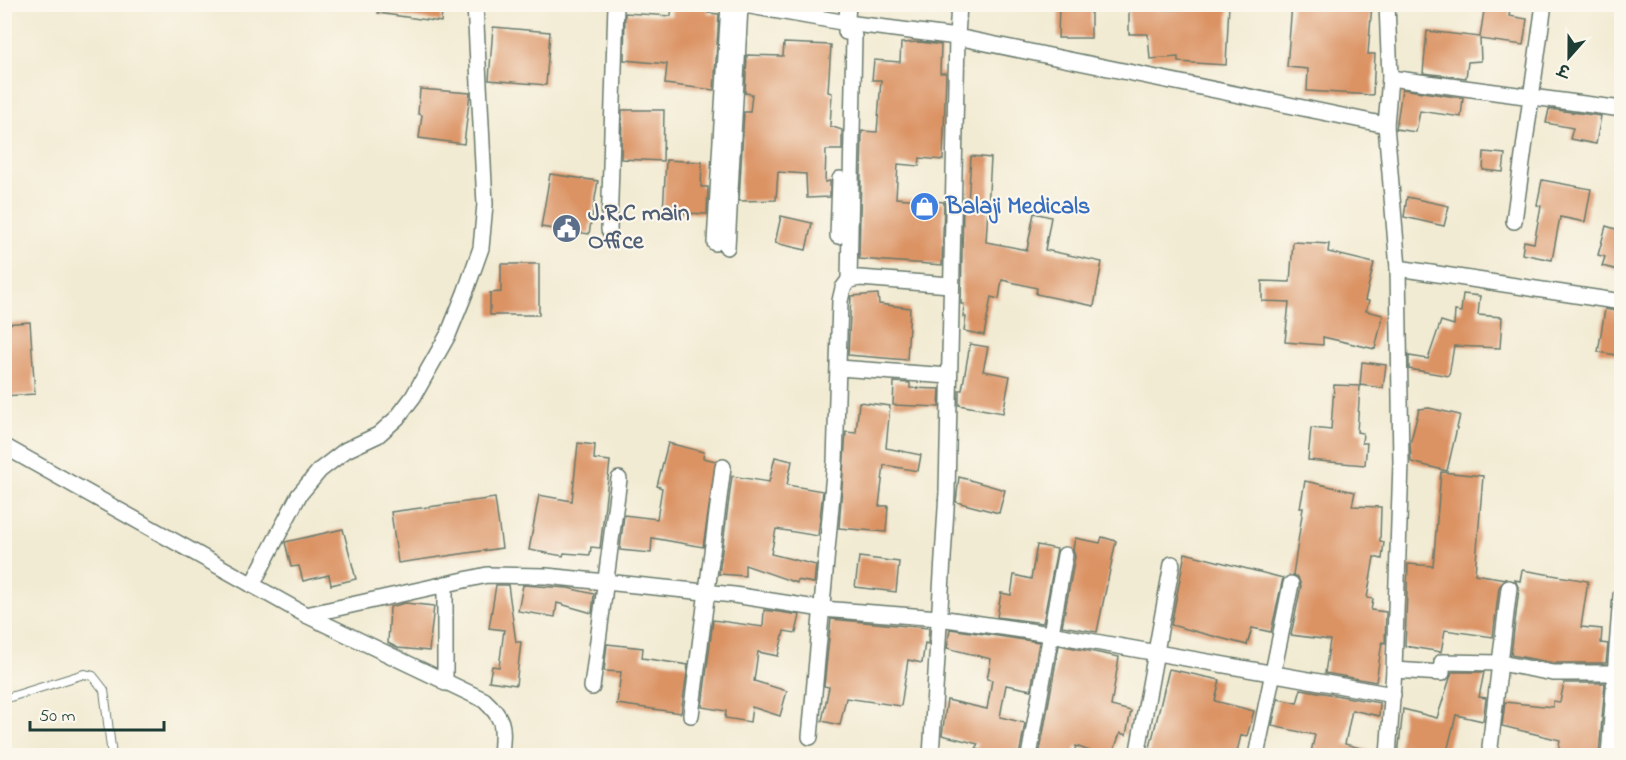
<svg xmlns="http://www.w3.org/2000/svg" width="1626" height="760" font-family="'Indie Flower','Playpen Sans Deva',sans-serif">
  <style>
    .building { fill: #db9363 }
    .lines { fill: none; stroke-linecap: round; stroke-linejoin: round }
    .service-casing { stroke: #697a6c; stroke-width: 10 }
    .minor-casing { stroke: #697a6c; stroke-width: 18 }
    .service { stroke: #fff; stroke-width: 8 }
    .minor { stroke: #fff; stroke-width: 15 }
    .labels { text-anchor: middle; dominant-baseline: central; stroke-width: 4.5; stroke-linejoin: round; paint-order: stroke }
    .shop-label { font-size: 24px; font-weight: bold; fill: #366cbe; stroke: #fbf7ec; text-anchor: start }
    .service-label { font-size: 24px; font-weight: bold; fill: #4e5e75; stroke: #fbf7ec; text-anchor: start }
  </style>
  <rect width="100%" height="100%" fill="#fbf7ec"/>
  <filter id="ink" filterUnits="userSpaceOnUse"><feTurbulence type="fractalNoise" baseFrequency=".0167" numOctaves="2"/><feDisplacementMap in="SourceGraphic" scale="12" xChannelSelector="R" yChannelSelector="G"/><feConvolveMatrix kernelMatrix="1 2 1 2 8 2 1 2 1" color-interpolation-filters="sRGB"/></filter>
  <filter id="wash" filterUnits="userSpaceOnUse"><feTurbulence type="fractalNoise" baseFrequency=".008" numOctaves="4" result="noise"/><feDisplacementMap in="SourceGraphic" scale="24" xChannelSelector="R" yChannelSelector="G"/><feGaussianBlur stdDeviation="1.35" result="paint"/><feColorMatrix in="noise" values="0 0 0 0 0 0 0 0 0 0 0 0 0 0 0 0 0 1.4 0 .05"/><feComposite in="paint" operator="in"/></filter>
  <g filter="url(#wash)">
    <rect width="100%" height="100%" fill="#f2ebd3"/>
    <g id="blocks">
      <g class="building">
        <path d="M379,4H443L441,22L378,13Z"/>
        <path d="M672,4H709L708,13L719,14L714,90L665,84L667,64L624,60L625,13L671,16Z"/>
        <path d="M1059,4H1091V38H1058Z"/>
        <path d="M1181,4H1229L1226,65L1178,62V57L1150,59L1148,34H1129V9L1180,10Z"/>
        <path d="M1292,4H1372L1368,54H1375L1373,95L1307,91L1308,69L1287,67Z"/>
        <path d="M1485,4H1511L1509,16L1527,19L1523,45L1480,39L1481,61L1468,62L1466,78L1423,73L1427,31L1480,37Z"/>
        <path d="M493,27L550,32L546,85L489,80Z"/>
        <path d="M921,42L941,45L940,73H946L943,160L920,158L919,166L898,164L896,198L944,202L942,265L859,259L862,131L877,132L881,80H872L874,60L900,62L901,43Z"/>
        <path d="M784,43L831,45L828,92L832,93L830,126L842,130V150H826L825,182L830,181V197L807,198L806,174L778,172L776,200L739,201L744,112H750L752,94L745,93L747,55L783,56Z"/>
        <path d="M420,89L470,93L464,144L419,138L422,115L418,114Z"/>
        <path d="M1402,89L1463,98L1461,117L1420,111L1416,132L1396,129Z"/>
        <path d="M1549,109L1601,116L1596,144L1570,139L1573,128L1546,123Z"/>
        <path d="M622,110H664L663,161L621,159Z"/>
        <path d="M1484,152L1505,154L1503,172L1483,170Z"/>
        <path d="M971,156L991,158L986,242L1027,250L1034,213L1051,217L1045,250L1102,262L1094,306L1036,294L1037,288L1002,280L999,299L991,297L984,335L964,331L966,317H963L964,304H961L963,203L968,204Z"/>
        <path d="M666,160L702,162L701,187H708L707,214L663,212Z"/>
        <path d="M550,174L598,181L589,234L541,227Z"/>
        <path d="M1542,180L1591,189L1585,222L1560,217L1552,260L1522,254L1524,241L1534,243L1541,206L1537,205Z"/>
        <path d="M1407,197L1449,206L1444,226L1404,217Z"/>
        <path d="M781,216L812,223L806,250L775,243Z"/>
        <path d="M1606,226L1622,231V271L1602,266L1605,257L1598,255Z"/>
        <path d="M1293,242L1329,244L1328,252L1374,263L1365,300L1369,301L1366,311L1383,315L1375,349L1323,337V345L1285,342L1289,302L1262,301V281L1290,282Z"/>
        <path d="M501,264H539V315H490V293L501,292Z"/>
        <path d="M878,294L879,304L910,308L907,360L848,355L851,296Z"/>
        <path d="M1463,294L1480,296L1478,315L1502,317L1500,348L1454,346L1449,376L1409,369V356L1428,359L1441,321L1454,325L1455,311L1461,312Z"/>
        <path d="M1605,309L1622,312V356L1598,352Z"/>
        <path d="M30,322L35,394L4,396V324Z"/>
        <path d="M970,344L988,347L983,371L1010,376L1003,413L959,405V390H962Z"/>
        <path d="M1362,362L1386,365L1383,388L1360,385Z"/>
        <path d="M894,382L910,383V388L940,389L939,407L893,405Z"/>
        <path d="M1334,385L1360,386L1357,432L1363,433L1362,443H1367L1365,465L1308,460L1311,428L1331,430Z"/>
        <path d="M859,402L890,406L886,448L921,455L918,471L884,465L879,506H888L886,532L839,528L846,432L856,433Z"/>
        <path d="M1429,408L1460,415L1447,471L1411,462L1410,444L1419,409Z"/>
        <path d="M578,443L595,445L594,459L610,461L600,548L591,547L590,555L564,553L563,556L529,550L539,495L572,501Z"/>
        <path d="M668,443L704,452L703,458L716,461L703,547L652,538L651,553L620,550L624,515L657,519L662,488L657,486Z"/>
        <path d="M775,457L792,461L787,485L823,491L818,536L776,529L771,554L816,565L814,583L797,580V583L745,565V576L719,574L732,476L769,482Z"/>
        <path d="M1441,472L1483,476L1475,574L1506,579L1499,587L1493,637L1445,630L1441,652L1405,646L1408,564L1433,566Z"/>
        <path d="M959,477L1005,490L999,513L956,502Z"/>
        <path d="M1305,481L1355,492L1352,506L1381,507L1380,541L1384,542L1382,559L1374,557L1367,598L1373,599L1371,610L1386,612L1385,643L1382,642L1376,682L1325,673L1330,640L1291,635L1301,586L1298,577L1293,575L1303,508H1300Z"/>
        <path d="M495,498L502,548L398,563L391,512Z"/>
        <path d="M343,529L356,579L331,585L329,575L303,581L299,566L291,567L285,542Z"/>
        <path d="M1102,537L1116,541L1097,632L1062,626L1075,557L1073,549L1075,538L1100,543Z"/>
        <path d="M1037,545L1057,549L1043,623L997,617L1001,593L1011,595L1014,575L1031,579Z"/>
        <path d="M1185,553L1283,578L1271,632L1252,628L1247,645L1171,625Z"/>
        <path d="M859,557L899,562L896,592L855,587Z"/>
        <path d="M1522,570L1588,581L1581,627L1602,629L1601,643L1608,644L1606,663H1554L1511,655L1519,589L1515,580L1520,581Z"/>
        <path d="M496,585H508L516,642H521L516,685L489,681L492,666L499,667L504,630L489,628Z"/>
        <path d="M523,585L568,588L594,594L592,613L557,603L555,617L518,611Z"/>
        <path d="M405,603L434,606L429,651L398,648L388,643L390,607Z"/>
        <path d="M764,610L800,615L796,633L784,631L778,656L758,652L754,681L787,691L780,716L752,707L750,722L725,718L726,711L702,707L713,620L763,627Z"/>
        <path d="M831,619L929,628L928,644L925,643L922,663L908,660L901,706L846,698L840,725L822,721L829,687L824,686Z"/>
        <path d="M950,629L1039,642L1031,690L1006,685L1000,717L1025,723L1019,756H1002L976,749L978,744L942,735L947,700L987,709L992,680L987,679L991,659L947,648Z"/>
        <path d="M607,644L643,648L642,658L688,665L681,713L617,704L621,672L604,671Z"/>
        <path d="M1059,645L1119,657L1111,706L1131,711L1126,735L1120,733L1112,756H1103L1076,746L1073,756H1039Z"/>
        <path d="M1169,669L1220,680L1215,701L1254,711L1247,736L1241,735L1236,756H1148Z"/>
        <path d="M1452,672H1484L1479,697L1486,698L1483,721L1456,715L1446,756H1398L1403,709L1437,718Z"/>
        <path d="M1564,683H1605L1599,755L1558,752L1560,740L1502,726L1505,702L1553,707V701L1560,702Z"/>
        <path d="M1301,689L1380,703L1379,716L1352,710L1345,744L1372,751V756H1310L1315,735L1272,726L1278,699L1297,703Z"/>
      </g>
    </g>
  </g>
  <g filter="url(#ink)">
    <use href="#blocks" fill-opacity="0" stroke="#697a6c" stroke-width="1.5"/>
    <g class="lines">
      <defs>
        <path id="service" d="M4,699L84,674L93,676L104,690L112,756"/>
        <g id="minor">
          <path d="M739,4L847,23L957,37L947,492L931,756"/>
          <path d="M959,4L957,37L1386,125"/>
          <path d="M1387,4L1390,78L1386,125L1398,268L1401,463L1394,670L1388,756"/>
          <path d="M846,32L848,4"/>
          <path d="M1390,78L1622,109"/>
          <path d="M1514,221L1544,4"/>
          <path d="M609,230L616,4"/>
          <path d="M838,236L840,179"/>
          <path d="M715,243L729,4"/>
          <path d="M727,247L740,6"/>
          <path d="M1398,268L1622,302"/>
          <path d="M849,280L854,36"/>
          <path d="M839,368L949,376"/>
          <path d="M4,446L306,615L484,700C506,720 503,727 501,756"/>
          <path d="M252,585L299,495L320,470L346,450L378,435L397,418L413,397L448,335L465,293L481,248L485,204L475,4"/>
          <path d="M306,615L487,575L546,576L734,595L822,609L939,618L1050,634L1393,695"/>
          <path d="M1394,670L1442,673V662L1500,663L1553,673H1622"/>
          <path d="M445,683V584"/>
          <path d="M592,687L619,479"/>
          <path d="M691,715L723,467"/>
          <path d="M810,737L835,462L840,301L843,288L849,280L860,278L950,285"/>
          <path d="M1490,747L1509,588"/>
          <path d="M1029,756L1065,555"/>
          <path d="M1137,756L1172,564"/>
          <path d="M1256,756L1291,584"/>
          <path d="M1609,756L1621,595"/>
        </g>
      </defs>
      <use href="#service" class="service-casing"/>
      <use href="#minor" class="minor-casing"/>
      <use href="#service" class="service"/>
      <use href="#minor" class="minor"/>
    </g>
  </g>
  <defs>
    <symbol id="shop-disc" viewBox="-11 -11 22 22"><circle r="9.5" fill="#3f7fe0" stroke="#fbf7ec"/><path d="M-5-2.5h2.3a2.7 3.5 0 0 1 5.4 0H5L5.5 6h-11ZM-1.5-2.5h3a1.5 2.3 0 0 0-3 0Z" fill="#fff"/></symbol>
    <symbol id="civic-disc" viewBox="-11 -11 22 22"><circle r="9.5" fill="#5c6f8a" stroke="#fbf7ec"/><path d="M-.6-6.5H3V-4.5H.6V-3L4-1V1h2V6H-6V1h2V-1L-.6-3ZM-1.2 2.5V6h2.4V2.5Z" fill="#fff"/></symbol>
  </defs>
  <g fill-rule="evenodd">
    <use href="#shop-disc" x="908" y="190" width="33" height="33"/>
    <use href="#civic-disc" x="550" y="212" width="33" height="33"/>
  </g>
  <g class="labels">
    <g class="shop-label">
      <text x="946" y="207">Balaji Medicals</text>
    </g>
    <g class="service-label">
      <text x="588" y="214">J.R.C main<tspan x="588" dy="28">Office</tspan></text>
    </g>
  </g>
  <rect width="1626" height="760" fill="none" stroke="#fbf7ec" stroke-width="24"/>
  <g transform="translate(1569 57) rotate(201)" stroke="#fbf7ec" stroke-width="4.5" paint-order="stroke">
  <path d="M0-4.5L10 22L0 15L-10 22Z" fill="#1f3d34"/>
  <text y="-9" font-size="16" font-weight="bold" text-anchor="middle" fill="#1f3d34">उ</text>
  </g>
  <path d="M30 721v9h134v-9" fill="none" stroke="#1f3d34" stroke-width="3"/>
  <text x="39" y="721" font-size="18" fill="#1f3d34" stroke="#fbf7ec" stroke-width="4.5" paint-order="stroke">50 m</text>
</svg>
